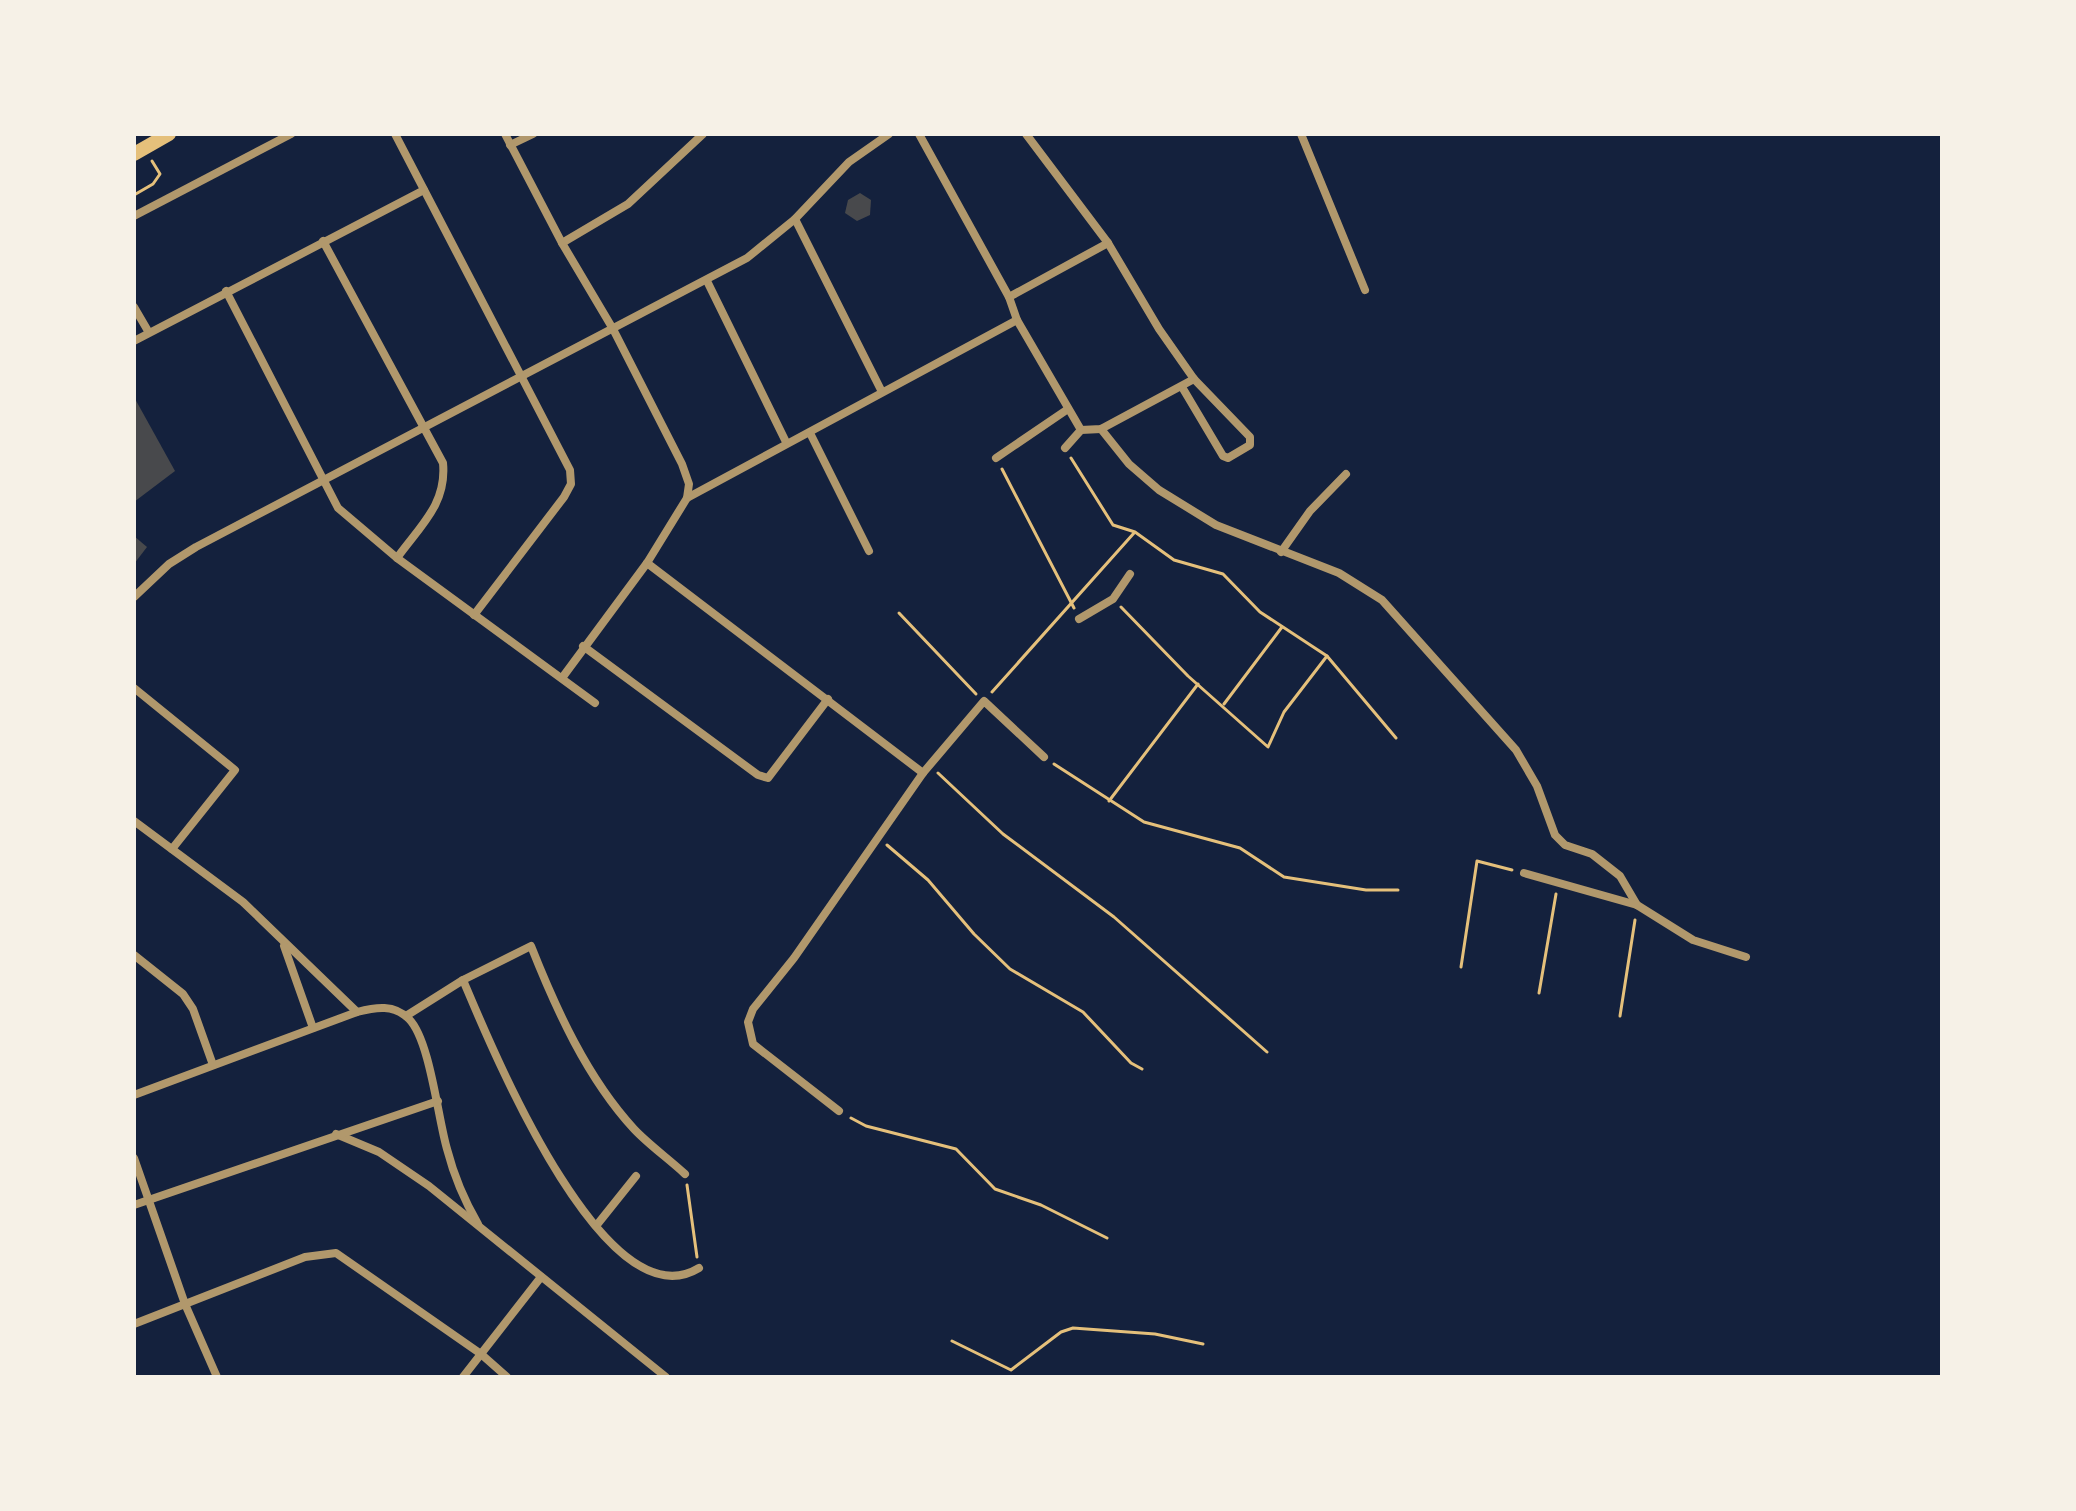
<svg xmlns="http://www.w3.org/2000/svg" width="2076" height="1511" font-family="Commissioner,sans-serif">
  <style>
    .building { fill: #48494c }
    .lines { fill: none; stroke-linecap: round; stroke-linejoin: round }
    .path { stroke: #e5c07b; stroke-width: 3 }
    .minor { stroke: #b1986c; stroke-width: 8 }
    .primary { stroke: #e5c07b; stroke-width: 14 }
  </style>
  <rect width="100%" height="100%" fill="#14213d"/>
  <g class="building">
    <path d="M860,193L871,200L870,215L857,221L845,213L848,200Z"/>
    <path d="M134,397L175,471L134,502Z"/>
    <path d="M134,536L147,547L134,564Z"/>
  </g>
  <g class="lines">
    <g class="path">
      <path d="M134,195L153,184L160,174L152,161"/>
      <path d="M1071,458L1113,525L1135,532L1174,560L1223,574L1260,612L1327,656L1396,738"/>
      <path d="M1002,469L1074,608"/>
      <path d="M1121,607L1188,676L1268,747L1284,712L1327,656"/>
      <path d="M899,613L976,694"/>
      <path d="M992,692L1134,533"/>
      <path d="M1224,704L1282,627"/>
      <path d="M1054,764L1144,822L1240,848L1284,877L1366,890H1398"/>
      <path d="M938,773L1003,834L1114,917L1267,1052"/>
      <path d="M1109,801L1198,684"/>
      <path d="M887,845L928,880L974,934L1010,969L1083,1012L1131,1063L1142,1069"/>
      <path d="M1461,967L1477,861L1512,870"/>
      <path d="M1539,993L1556,894"/>
      <path d="M1620,1016L1635,920"/>
      <path d="M851,1118L866,1126L956,1149L995,1189L1041,1205L1107,1238"/>
      <path d="M687,1185L697,1257"/>
      <path d="M952,1341L1011,1370L1061,1332L1073,1328L1155,1334L1203,1344"/>
    </g>
    <g class="minor">
      <path d="M395,134L570,470L571,484L564,497L474,615"/>
      <path d="M505,134L562,243L613,329L682,464L689,484L687,498"/>
      <path d="M919,134L1009,297L1017,320L1081,430"/>
      <path d="M1026,134L1108,243L1159,329L1194,379L1250,437V445L1228,458L1223,456L1182,387"/>
      <path d="M1301,134L1365,290"/>
      <path d="M510,145L533,134"/>
      <path d="M134,216L291,134"/>
      <path d="M795,219L882,392"/>
      <path d="M323,241L443,463C447,504 420,526 397,558"/>
      <path d="M562,243L628,204L703,134"/>
      <path d="M707,281L786,442"/>
      <path d="M226,291L338,508L397,558L595,703"/>
      <path d="M1009,297L1108,243"/>
      <path d="M134,307L148,331"/>
      <path d="M134,341L424,190"/>
      <path d="M1101,429L1129,464L1159,490L1216,525L1339,573L1382,600L1516,750L1537,786L1555,835L1565,845L1592,854L1620,876L1637,905"/>
      <path d="M810,433L869,551"/>
      <path d="M1065,448L1081,430L1101,429L1194,379"/>
      <path d="M996,458L1068,409"/>
      <path d="M1281,552L1310,511L1346,474"/>
      <path d="M647,563L923,773"/>
      <path d="M134,597L169,564L196,547L747,258L795,219L849,162L889,134"/>
      <path d="M1079,619L1113,599L1130,574"/>
      <path d="M583,646L758,775L768,778L828,699"/>
      <path d="M562,678L647,563L687,498L1017,320"/>
      <path d="M134,688L235,770L172,849"/>
      <path d="M134,821L243,902L357,1012"/>
      <path d="M1524,873L1637,905L1693,940L1746,957"/>
      <path d="M284,946L313,1028"/>
      <path d="M134,955L183,994L193,1009L213,1065"/>
      <path d="M463,980C489,1041 604,1326 699,1268"/>
      <path d="M406,1016L463,980L531,946C556,1009 587,1078 634,1129C649,1145 669,1159 685,1174"/>
      <path d="M134,1095L357,1012C376,1007 394,1004 409,1019C430,1040 438,1119 447,1149C454,1176 464,1200 478,1224"/>
      <path d="M839,1111L753,1044L748,1022L753,1009L794,958L923,773L984,701L1044,757"/>
      <path d="M336,1134L379,1152L429,1186L666,1377"/>
      <path d="M134,1158L185,1304L217,1377"/>
      <path d="M134,1205L438,1101"/>
      <path d="M596,1226L636,1176"/>
      <path d="M134,1324L305,1257L336,1253L481,1354L507,1377"/>
      <path d="M463,1377L541,1277"/>
    </g>
    <path class="primary" d="M134,154L169,134"/>
  </g>
  <rect width="2076" height="1511" fill="none" stroke="#f6f1e7" stroke-width="272"/>
</svg>
